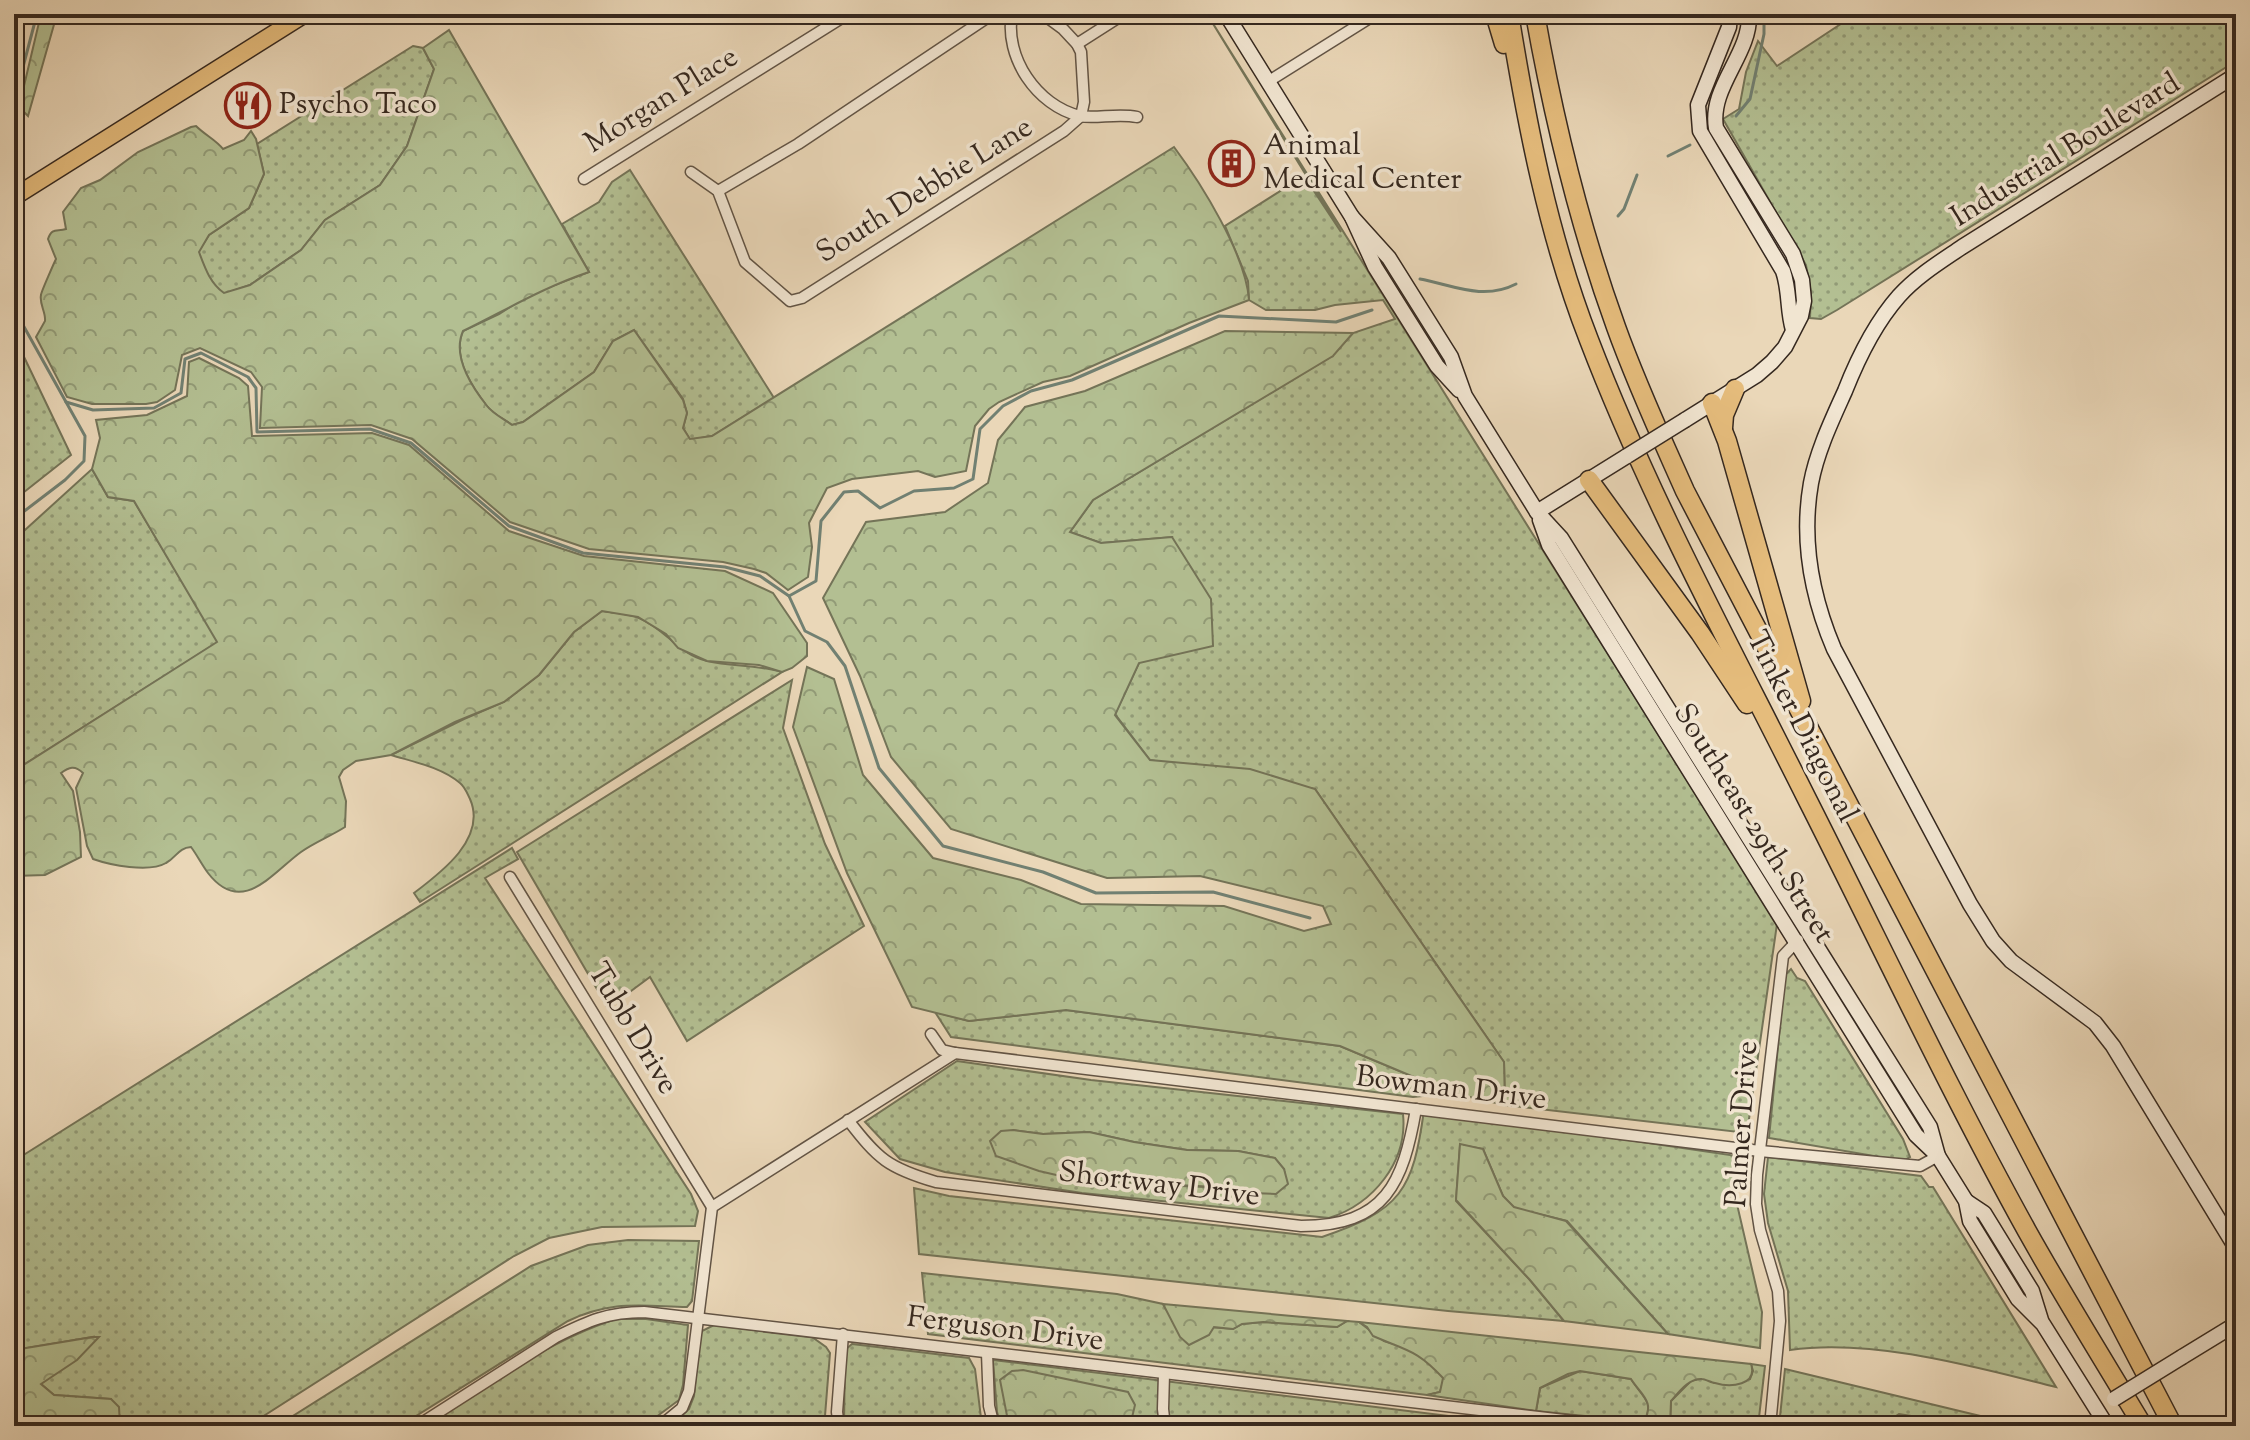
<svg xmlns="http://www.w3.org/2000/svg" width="2250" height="1440" font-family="'Sorts Mill Goudy',serif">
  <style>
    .grass { fill: url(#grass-dots); stroke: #747458; stroke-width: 2; fill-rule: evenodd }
    .forest { fill: url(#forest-crowns); stroke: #747458; stroke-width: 2 }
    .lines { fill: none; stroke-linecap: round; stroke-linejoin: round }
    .stream { stroke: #718072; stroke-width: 3 }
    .street-casing { stroke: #625445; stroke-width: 13 }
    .secondary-casing { stroke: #35281f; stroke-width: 17 }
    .primary-casing { stroke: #35281f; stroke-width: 19 }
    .highway-casing { stroke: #35281f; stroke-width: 21 }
    .street { stroke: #f1e5d1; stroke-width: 10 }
    .secondary { stroke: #f1e5d1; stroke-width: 14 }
    .primary { stroke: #e5bc7c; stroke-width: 16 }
    .highway { stroke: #e5bc7c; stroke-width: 18 }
    .secondary-bridge-casing { stroke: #35281f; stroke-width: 17; stroke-linecap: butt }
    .secondary-bridge { stroke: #f1e5d1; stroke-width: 14 }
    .labels { text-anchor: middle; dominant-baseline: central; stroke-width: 7; stroke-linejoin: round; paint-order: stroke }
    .street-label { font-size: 30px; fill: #35281f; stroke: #f1e5d1 }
    .poi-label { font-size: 30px; fill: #35281f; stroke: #f1e5d1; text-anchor: start }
  </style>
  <defs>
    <pattern id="grass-dots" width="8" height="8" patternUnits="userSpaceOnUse" patternTransform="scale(2)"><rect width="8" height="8" fill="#b3bf92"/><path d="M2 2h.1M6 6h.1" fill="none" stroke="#929b77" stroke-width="1.8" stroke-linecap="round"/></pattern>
    <pattern id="forest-crowns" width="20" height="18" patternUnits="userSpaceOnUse" patternTransform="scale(2)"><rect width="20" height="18" fill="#b3bf92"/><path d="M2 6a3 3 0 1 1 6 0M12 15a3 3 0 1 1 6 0" fill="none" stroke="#929b77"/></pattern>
  </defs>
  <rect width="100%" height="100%" fill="#ead7b8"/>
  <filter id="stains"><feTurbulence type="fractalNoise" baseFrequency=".0025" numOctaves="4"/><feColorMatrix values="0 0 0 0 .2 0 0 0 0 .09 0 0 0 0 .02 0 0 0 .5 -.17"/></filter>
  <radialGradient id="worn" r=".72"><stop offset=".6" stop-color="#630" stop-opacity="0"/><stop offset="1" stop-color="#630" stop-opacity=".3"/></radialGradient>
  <g class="grass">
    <path d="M1207,14L1777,924L1747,1133L1505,1105L1504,1062L1315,789L1150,760L1115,714L1139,663L1172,537L1101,543L1070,532L1093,500L1332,356L1353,333L1395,319L1383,300L1335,305L1315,310H1266L1249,300L1248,281L1225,226L1304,176L1341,232Z"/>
    <path d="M1856,14H2236V61L1837,310L1821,319L1810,318L1811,293L1806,265L1723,119L1739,109L1746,72L1758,41L1777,66Z"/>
    <path d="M413,46L423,48L434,69L407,146L380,185L325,220L301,250L250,285L224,294L216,287L207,274L198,252L209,235L249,208L264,174L257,144Z"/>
    <path d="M630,170L774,398L712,436L690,440L683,428L687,413L683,399L634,330L613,341L594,372L523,422L512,425C504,419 493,414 487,406C471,386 452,356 463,331L499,314L531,294L589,272L562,224L599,202L612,182Z"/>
    <path d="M14,336L71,455L14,500Z"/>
    <path d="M92,469L108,497L134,501L218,642L14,771V540Z"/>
    <path d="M602,611C614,613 628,613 639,618C666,629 678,654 707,661C732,667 755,664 782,672L420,902L414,893C442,872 487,838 470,799C467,793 465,787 460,783C441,767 414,762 391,755L464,719L504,702L539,675L574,632Z"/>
    <path d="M792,680L783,728L825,844L864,926L687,1041L650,977L608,1008L517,852Z"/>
    <path d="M512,848L518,859L485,878L691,1194L698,1211L695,1226L602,1227L549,1238L514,1256L248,1426H120L121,1418L111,1399L54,1395L41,1384L92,1337L14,1350V1161Z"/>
    <path d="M1791,969L1797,978L1805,981L1903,1139L1910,1157L1903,1161L1769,1138L1785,975Z"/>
    <path d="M1066,1010L1340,1046L1452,1093L1413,1097L951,1037L935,1012L969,1021Z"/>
    <path d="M957,1061L1091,1080L1403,1114C1408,1162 1373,1204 1329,1218L1082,1193L945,1172L900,1159L865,1122ZM1013,1130L1043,1134L1089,1132L1134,1142L1187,1150L1238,1151L1274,1158L1284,1169L1251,1193L1236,1188L1152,1185L1138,1183Z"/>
    <path d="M1424,1110L1737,1156L1736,1200L1762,1312L1760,1348L1668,1334L1567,1221L1514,1208L1503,1196L1483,1149L1460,1145L1456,1201L1530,1280L1564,1321L1448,1311L919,1254L914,1188L949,1196L1322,1237C1401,1210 1413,1191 1424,1110Z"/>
    <path d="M1768,1157L1921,1176L1929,1187H1933L2056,1387C1975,1367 1873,1338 1790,1350L1788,1291L1768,1223L1764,1194Z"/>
    <path d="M628,1240L699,1241L692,1301L687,1307C640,1306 612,1300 568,1321L400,1426H277L531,1266L588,1245Z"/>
    <path d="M922,1273L1117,1294L1163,1304L1175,1324L1233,1329L1242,1324L1263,1322L1337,1327L1347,1321L1359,1322L1384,1341L1408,1348L1427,1360L1444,1378L1440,1392L1427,1395L928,1334Z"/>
    <path d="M616,1319H646L688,1325L683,1385L679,1400L644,1426H424C485,1387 547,1341 616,1319Z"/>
    <path d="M714,1325L812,1337L826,1347L830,1353L825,1416L827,1426H670L689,1409L694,1396L699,1339L702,1331Z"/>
    <path d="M852,1344L969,1358L975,1369L982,1426H844L845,1350Z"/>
    <path d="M993,1360L1531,1426H1423L1420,1424L1416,1426H1001L997,1412Z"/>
    <path d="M1751,1364L1765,1366L1758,1426H1670L1671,1401L1691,1381L1703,1378L1715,1383L1750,1379L1753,1371Z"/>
    <path d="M1785,1369L2022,1426H1974L1899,1414L1881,1426H1850L1846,1420L1832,1426H1779Z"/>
    <path d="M1580,1371L1631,1379C1642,1397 1655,1401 1644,1422L1536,1411L1540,1388Z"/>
  </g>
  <g class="forest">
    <path d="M41,14H57L28,116L19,107Z"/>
    <path d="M449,30L589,272C544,287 506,310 463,331C452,356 471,386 487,406C493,414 504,419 512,425L523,422L594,372L613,341L634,330L683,400L687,413L683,428L690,439L712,436L1174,147C1201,183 1246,255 1249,300L1189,323L1070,376L1043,382L999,402L989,409L975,426L966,471L935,477L918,471L852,479L827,488L809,523L812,547L808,577L788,590L766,573L754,569L723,562L589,549L510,522L412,439L371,425L260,428L262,387L251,372L200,348L182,355L175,390L157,402L146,404H92L67,397L36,337L45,321C46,312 39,304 41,295C41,292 55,261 56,259L48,239C52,227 57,232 66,229L63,212L81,188L100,180L138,152L191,127L196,126C205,135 216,140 223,149L244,140L251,131L256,139L264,174L249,208L209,235L199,252C205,268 210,283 224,293L250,285L301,250L325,220L380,185L407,146L434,69L423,48Z"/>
    <path d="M1225,331L1353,333L1333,356L1093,500L1070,532L1101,543L1172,537L1211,599L1213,646L1139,663L1115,715L1150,760L1250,769L1315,789L1504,1062L1505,1105L1452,1093L1340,1046L1066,1010L969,1021L912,1007L847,873L793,727L807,667L834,679L863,775L933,858L1021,880L1081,904L1224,906L1304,931L1331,924L1323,906L1200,876L1107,878L951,829L891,757L860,676L823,598L866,522L945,512L988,483L998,440L1025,407L1085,391Z"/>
    <path d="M199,358L239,378L248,386L252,436L372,433L409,445L509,531L584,556L725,571L773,593L807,643V656L792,668L782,672L759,665L707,661L678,648L666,634L638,617L602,611L574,632L539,675L504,702L455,722L391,755L356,761L343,770L339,777L346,801L345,827C331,836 315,842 301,852C272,873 242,917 208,873C202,865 197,855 191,847C178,848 177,857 166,863C149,873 110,865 93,859L87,846L76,788L83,773C75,765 69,767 61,773L73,791L80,832L81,857L45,875L14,876V771L217,642L134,501L108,497L92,469L100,438L96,420L147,415L187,396L189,362Z"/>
    <path d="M1013,1130L1043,1134L1089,1132L1134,1142L1187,1150L1238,1151L1275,1158L1284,1169L1288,1184L1276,1194L1251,1193L1236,1188L1078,1180L1039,1171L996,1156L990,1141L1001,1131Z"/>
    <path d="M1460,1144L1483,1149L1503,1196L1514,1207L1566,1221L1668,1334L1564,1321L1530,1280L1456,1200Z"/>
    <path d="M1163,1304L1347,1321L1337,1327L1263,1322L1242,1324L1233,1329L1214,1327L1209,1335L1189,1345L1180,1337Z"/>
    <path d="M1359,1322L1751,1364C1758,1385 1731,1388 1715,1383C1712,1383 1705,1379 1702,1379C1689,1378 1679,1392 1671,1401L1670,1426L1644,1422C1655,1401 1642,1396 1631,1379L1580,1371L1568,1374L1540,1388L1536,1411L1427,1395L1440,1392L1443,1378C1416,1349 1407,1351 1373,1336L1367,1327Z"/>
    <path d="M93,1337H99L77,1360L41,1384L54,1395L111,1399L119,1407L120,1426H14V1350Z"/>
    <path d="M1023,1370L1128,1392L1135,1405L1130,1426H1009L1000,1380L1012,1371Z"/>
  </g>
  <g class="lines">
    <g class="stream">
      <path d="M14,101L37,14"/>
      <path d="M1736,116L1750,99L1764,34V14"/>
      <path d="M1668,156L1690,145"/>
      <path d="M1618,216L1624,209L1637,175"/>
      <path d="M1420,279C1452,285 1483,301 1516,284"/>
      <path d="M14,302L23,325L85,436L84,461L65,480L14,519"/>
      <path d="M66,402L93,410L154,408L181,393L185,359L201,353L248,377L256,388L257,432L370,429L411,443L509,526L583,553L725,567L760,576L789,596L805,631L827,642L845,666L879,768L943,846L1043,872L1096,893L1213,892L1310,918"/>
      <path d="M789,596L816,581L821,521L844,492L858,491L880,508L914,491L954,488L973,479L980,429L1003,406L1031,391L1072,380L1219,316L1336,322L1372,310"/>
    </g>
    <defs>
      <g id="street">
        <path d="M1012,14C1004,57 1037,106 1080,116C1095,119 1118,113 1137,117"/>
        <path d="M1077,44L1124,14"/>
        <path d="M1269,81L1376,14"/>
        <path d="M691,172L718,191L745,262L790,301L802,298L1064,131L1081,116L1084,102L1081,52L1077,44L1063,29L1048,18L1031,14"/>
        <path d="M584,179L848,14"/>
        <path d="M718,191L798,144L991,15L1000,14"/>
        <path d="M510,877L712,1207"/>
        <path d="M931,1034L942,1050L955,1053L1760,1151L1920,1166L1938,1156"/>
        <path d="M848,1120C878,1159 888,1168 936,1182L1301,1226C1386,1226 1403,1183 1416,1109"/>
        <path d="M987,1353L989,1406L994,1426"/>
        <path d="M1164,1374L1163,1409L1165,1426"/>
        <path d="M417,1426L556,1337C588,1321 608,1312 644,1312L1616,1426"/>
        <path d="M660,1426L682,1408L689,1391L712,1207L955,1053"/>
        <path d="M839,1426L837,1412L843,1334"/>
        <path d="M1770,1426L1780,1321L1778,1291L1760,1230L1756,1204L1757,1175L1783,956L1798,940"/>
      </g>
      <g id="secondary">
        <path d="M1226,14L1352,217L1375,267L1437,366L1459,390"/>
        <path d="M1730,14L1729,27L1698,105L1700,131L1783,271C1790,291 1787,310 1793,330"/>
        <path d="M2236,75L1962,247C1940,262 1917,276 1899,296C1876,322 1858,358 1845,391C1832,420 1817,451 1811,483C1801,540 1812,597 1834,649L1970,904L1993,941L2011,961L2095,1023L2113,1046L2236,1248"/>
        <path d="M1352,217L1389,258L1451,357L1465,396L1537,512L1561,538L1930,1127L1938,1156"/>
        <path d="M1685,420L1757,375L1772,362L1785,347L1801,316L1804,301L1802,280L1793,254L1716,128C1709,87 1751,54 1749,14"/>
        <path d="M1537,512L1627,456"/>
        <path d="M1540,520L1549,545L1916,1135L1938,1156L1966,1201L1970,1221L2018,1299L2043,1324L2107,1426"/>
        <path d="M1966,1201L1984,1213L2032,1291L2041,1320"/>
        <path d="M2182,1357L2236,1324"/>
      </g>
      <path id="primary" d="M14,197L305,14"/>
      <g id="highway">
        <path d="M1495,14L1504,44"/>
        <path d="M1509,14C1527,125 1548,235 1589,340C1650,499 1731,647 1807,799C1880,943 1949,1090 2027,1231C2064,1297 2104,1361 2143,1426"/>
        <path d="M1535,14C1554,121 1579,225 1616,327C1636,383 1661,437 1685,491L2173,1426"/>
        <path d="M1712,403L1727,441L1801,701"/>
        <path d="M1723,428L1724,415L1735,389"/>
        <path d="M1589,480L1700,633L1747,704"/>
      </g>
    </defs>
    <use href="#street" class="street-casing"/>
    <use href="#secondary" class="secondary-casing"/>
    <use href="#primary" class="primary-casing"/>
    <use href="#highway" class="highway-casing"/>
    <use href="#street" class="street"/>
    <use href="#secondary" class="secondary"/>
    <use href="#primary" class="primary"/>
    <use href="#highway" class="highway"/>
    <defs>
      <g id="secondary-bridge">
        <path d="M1627,456L1685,420"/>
        <path d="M2114,1399L2182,1357"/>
      </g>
    </defs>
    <use href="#secondary-bridge" class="secondary-bridge-casing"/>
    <use href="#secondary-bridge" class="secondary-bridge"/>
  </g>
  <defs>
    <symbol id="restaurant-ring" viewBox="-11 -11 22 22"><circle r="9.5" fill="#f1e5d1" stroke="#8f2418" stroke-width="1.5"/><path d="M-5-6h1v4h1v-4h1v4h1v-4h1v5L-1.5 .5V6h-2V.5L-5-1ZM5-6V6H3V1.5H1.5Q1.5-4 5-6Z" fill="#8f2418"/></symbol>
    <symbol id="building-ring" viewBox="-11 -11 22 22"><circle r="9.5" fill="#f1e5d1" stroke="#8f2418" stroke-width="1.5"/><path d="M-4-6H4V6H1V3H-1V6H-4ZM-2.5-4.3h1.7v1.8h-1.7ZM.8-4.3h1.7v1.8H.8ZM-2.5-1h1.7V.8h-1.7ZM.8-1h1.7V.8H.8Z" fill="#8f2418"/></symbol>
  </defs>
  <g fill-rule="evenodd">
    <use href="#restaurant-ring" x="222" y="80" width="51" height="51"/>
    <use href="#building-ring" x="1206" y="138" width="51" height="51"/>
  </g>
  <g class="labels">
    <g class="street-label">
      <text transform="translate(662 101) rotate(-32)">Morgan Place</text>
      <text transform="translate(2066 151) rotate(-32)">Industrial Boulevard</text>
      <text transform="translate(925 191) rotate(-32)">South Debbie Lane</text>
      <text transform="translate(1801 727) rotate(63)">Tinker Diagonal</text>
      <text transform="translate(1753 824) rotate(58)">Southeast 29th Street</text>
      <text transform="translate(632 1029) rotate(59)">Tubb Drive</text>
      <text transform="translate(1451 1089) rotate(7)">Bowman Drive</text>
      <text transform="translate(1743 1124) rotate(-86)">Palmer Drive</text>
      <text transform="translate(1159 1185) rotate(7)">Shortway Drive</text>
      <text transform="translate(1005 1330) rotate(7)">Ferguson Drive</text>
    </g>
    <g class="poi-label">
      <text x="279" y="105">Psycho Taco</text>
      <text x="1263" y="146">Animal<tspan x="1263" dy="34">Medical Center</tspan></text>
    </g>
  </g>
  <rect width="2250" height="1440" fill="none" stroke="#ead7b8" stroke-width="48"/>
  <rect x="16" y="16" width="2218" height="1408" fill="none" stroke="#35281f" stroke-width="4"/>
  <rect x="24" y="24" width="2202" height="1392" fill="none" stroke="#35281f" stroke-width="2"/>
  <rect width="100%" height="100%" filter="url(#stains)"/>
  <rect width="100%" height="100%" fill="url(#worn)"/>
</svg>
